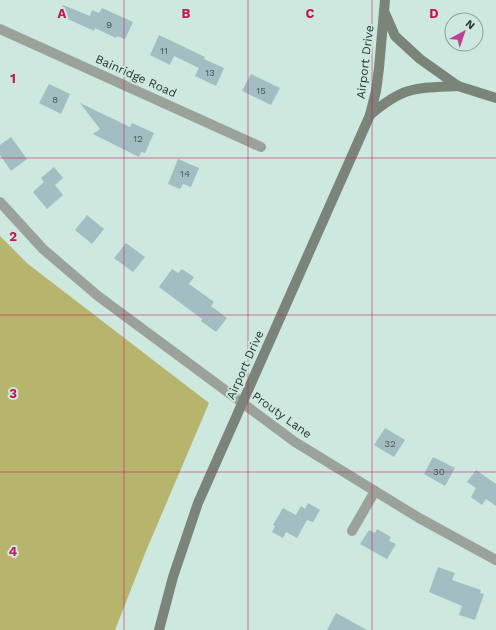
<svg xmlns="http://www.w3.org/2000/svg" width="496" height="630" font-family="'Work Sans',sans-serif">
  <style>
    .green { fill: #b7b46d }
    .building { fill: #a2bec3 }
    .lines { fill: none; stroke-linecap: round; stroke-linejoin: round }
    .minor { stroke: #9ba29a; stroke-width: 10 }
    .secondary { stroke: #7a8478; stroke-width: 10 }
    .grid { fill: none; stroke: #c2185b; stroke-width: 1; stroke-opacity: 0.55 }
    .labels { text-anchor: middle; dominant-baseline: central; stroke-width: 4; stroke-linejoin: round; paint-order: stroke }
    .number-label { font-size: 10px; fill: #4a5a58 }
    .street-label { font-size: 12px; fill: #2d3834; stroke: #cce8df }
    .grid-label { font-size: 13px; text-anchor: middle; font-weight: bold; fill: #c2185b; stroke: #cce8df; stroke-width: 4; stroke-linejoin: round; paint-order: stroke }
  </style>
  <rect width="100%" height="100%" fill="#cce8df"/>
  <path class="green" d="M0,236L28,264L209,403L146,551L115,630H0Z"/>
  <g class="building">
    <path d="M63,5L90,16L92,10L99,13L102,8L133,22L125,39L117,36L116,38L95,28L94,31L59,15Z"/>
    <path d="M159,35L205,57L204,59L224,68L216,86L195,76L199,68L174,56L170,65L150,55Z"/>
    <path d="M251,74L280,88L271,105L242,91Z"/>
    <path d="M49,84L70,94L61,114L39,103Z"/>
    <path d="M80,103L130,127L132,123L154,133L145,153L141,152L139,157L93,134L100,129Z"/>
    <path d="M11,137L27,159L11,171L0,155V145Z"/>
    <path d="M178,159L199,168L191,187L183,184L180,189L168,184Z"/>
    <path d="M54,167L63,178L55,185L63,195L47,209L33,192L44,182L41,178Z"/>
    <path d="M87,215L104,229L92,244L75,230Z"/>
    <path d="M126,243L145,257L133,272L114,258Z"/>
    <path d="M172,269L178,273L182,269L194,277L189,284L214,302L211,306L227,318L216,332L201,321L202,319L159,287Z"/>
    <path d="M385,428L405,440L394,457L374,445Z"/>
    <path d="M433,457L455,468L445,486L424,474Z"/>
    <path d="M476,470L496,484V506L486,499L482,505L471,497L476,488L467,482Z"/>
    <path d="M308,503L320,510L313,522L307,520L297,538L286,532L283,538L272,532L275,526L273,525L283,508L296,515L301,506L305,509Z"/>
    <path d="M377,529L391,537L389,541L396,544L387,559L360,544L369,530L375,533Z"/>
    <path d="M438,567L455,573L452,580L481,590L480,593L484,594L475,620L459,615L462,606L429,592Z"/>
    <path d="M336,613L367,630H327Z"/>
  </g>
  <g class="lines">
    <g class="minor">
      <path d="M0,29L261,147"/>
      <path d="M0,202L43,249L98,296L295,442L419,518L496,560"/>
      <path d="M352,531L375,491"/>
    </g>
    <g class="secondary">
      <path d="M384,11L395,36L420,59L458,86L496,98"/>
      <path d="M370,115C404,86 415,88 458,86"/>
      <path d="M159,630L173,577L198,503L370,115L376,91L379,68L385,0"/>
    </g>
  </g>
  <path class="grid" d="M124,0V630M248,0V630M372,0V630M0,158H496M0,315H496M0,472H496"/>
  <g class="labels">
    <g class="number-label">
      <text x="109" y="24">9</text>
      <text x="164" y="50">11</text>
      <text x="210" y="72">13</text>
      <text x="261" y="90">15</text>
      <text x="55" y="99">8</text>
      <text x="138" y="138">12</text>
      <text x="185" y="173">14</text>
      <text x="390" y="443">32</text>
      <text x="439" y="471">30</text>
    </g>
    <g class="street-label">
      <text transform="translate(365 62) rotate(-83)">Airport Drive</text>
      <text transform="translate(136 76) rotate(24)">Bainridge Road</text>
      <text transform="translate(245 365) rotate(-66)">Airport Drive</text>
      <text transform="translate(282 415) rotate(36)">Prouty Lane</text>
    </g>
  </g>
  <g class="grid-label">
    <text x="62" y="18">A</text>
    <text x="186" y="18">B</text>
    <text x="310" y="18">C</text>
    <text x="434" y="18">D</text>
    <text x="13" y="83">1</text>
    <text x="13" y="241">2</text>
    <text x="13" y="398">3</text>
    <text x="13" y="556">4</text>
  </g>
  <g transform="translate(464 32) rotate(40)"><circle r="19" fill="#cce8df" stroke="#8ca29b"/>
  <path d="M0-3L7 15L0 10L-7 15Z" fill="#be4190"/>
  <text y="-6" font-size="11" font-weight="bold" text-anchor="middle" fill="#2d3834">N</text>
  </g>
</svg>
